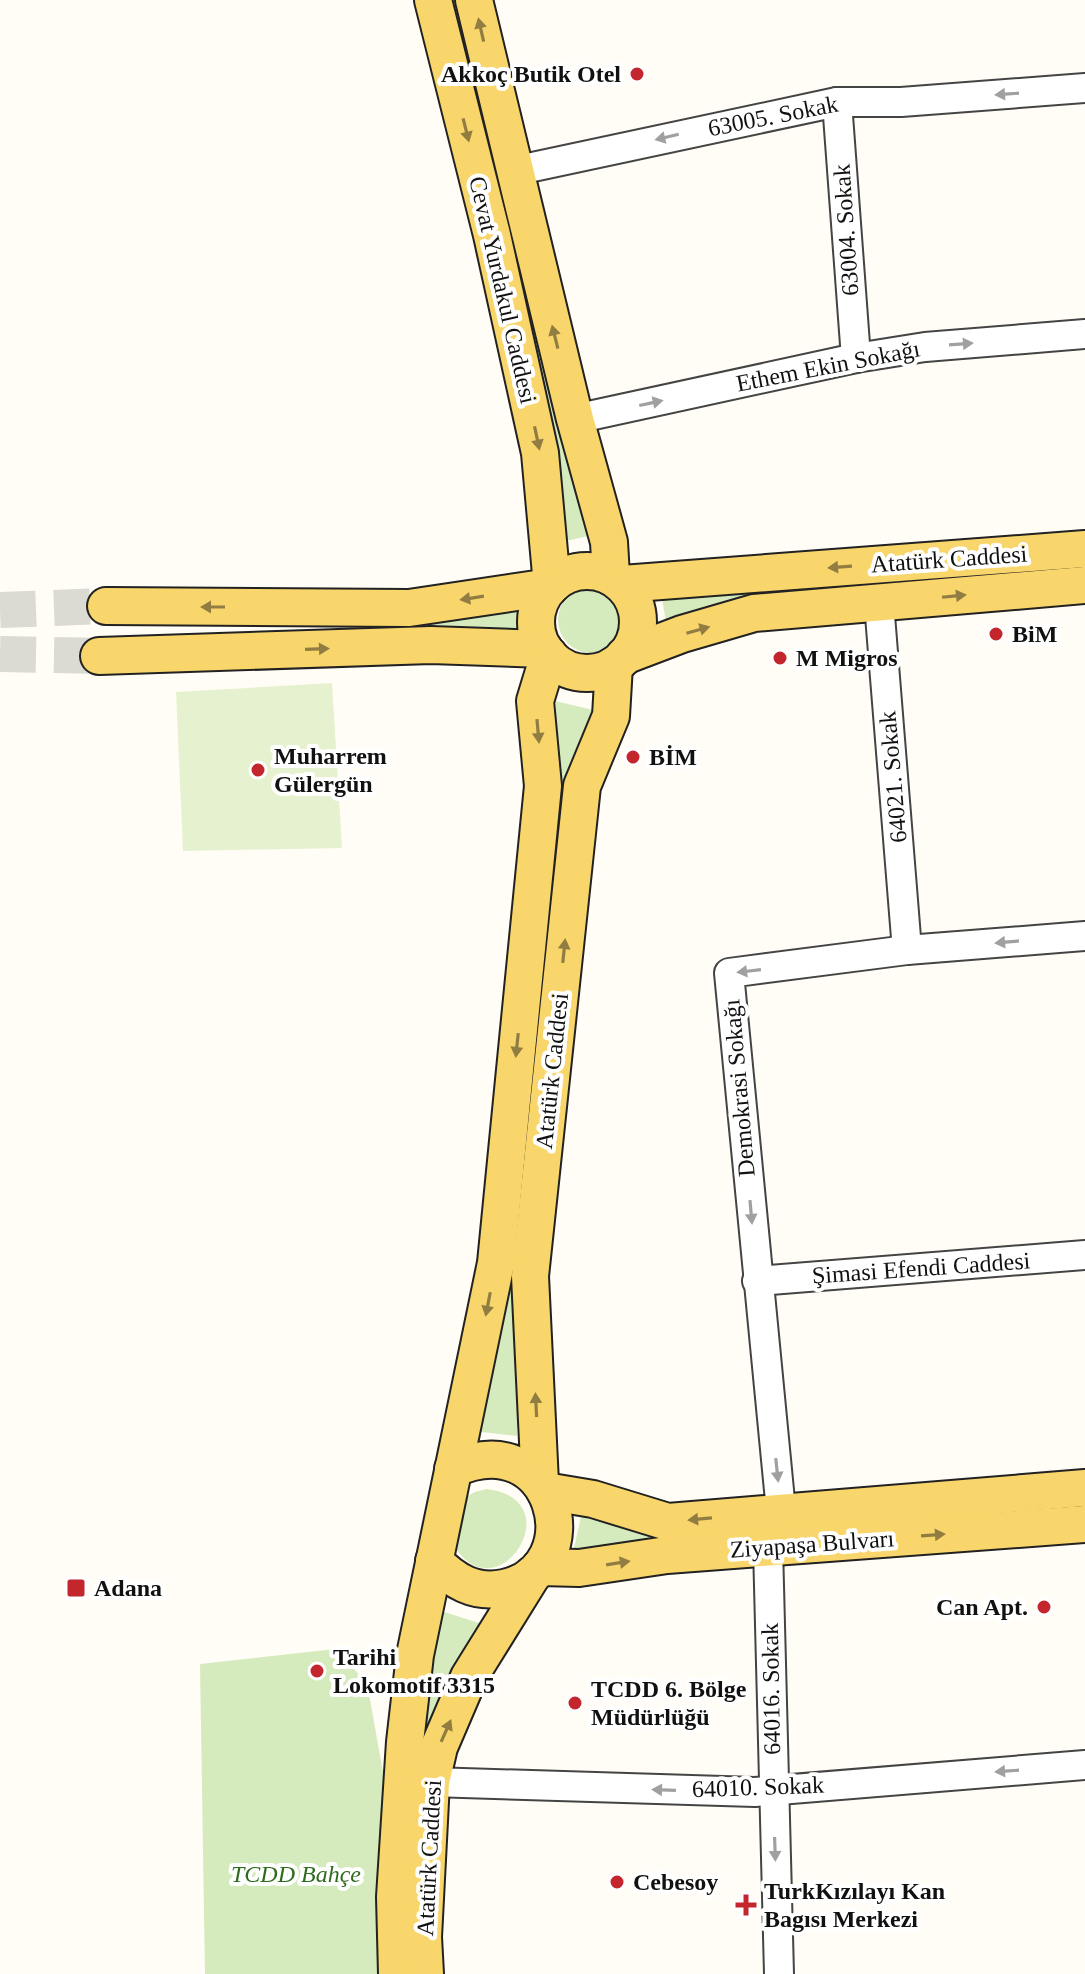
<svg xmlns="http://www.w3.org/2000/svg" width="1085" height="1974" font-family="'Times New Roman',serif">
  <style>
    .green { fill: #d5ebbd }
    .pitch { fill: #e6f2cf }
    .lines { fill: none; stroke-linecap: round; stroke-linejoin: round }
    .major-tunnel { stroke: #dbdad3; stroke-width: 36; stroke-dasharray: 36 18; stroke-linecap: butt }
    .minor-casing { stroke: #444; stroke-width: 32 }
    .major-casing { stroke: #222; stroke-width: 40 }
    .minor { stroke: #fff; stroke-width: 28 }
    .major { stroke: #f9d66b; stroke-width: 36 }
    .oneway { fill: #917d42 }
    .oneway2 { fill: #a0a0a0 }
    .poi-dot { fill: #c4262e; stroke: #fff; stroke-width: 3 }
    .labels { text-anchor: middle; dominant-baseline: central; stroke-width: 8; stroke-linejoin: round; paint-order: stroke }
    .poi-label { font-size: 24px; font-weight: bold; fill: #111; stroke: #fff; text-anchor: start }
    .street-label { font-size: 24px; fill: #111; stroke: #fff }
    .park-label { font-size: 24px; font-style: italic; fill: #2f6b1f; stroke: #fff }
  </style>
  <rect width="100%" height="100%" fill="#fffdf5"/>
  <g class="green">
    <path d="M448,0H458L593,535L561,542Z"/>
    <path d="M1085,563V572L666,622L661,593Z"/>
    <circle cx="591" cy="620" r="33"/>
    <path d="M520,603V638L420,628L421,622Z"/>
    <path d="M555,701L602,712L518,1280L517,1436L473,1431L559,784Z"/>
    <path d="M487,1489C575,1500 494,1620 452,1542L464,1498L475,1492Z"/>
    <path d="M1085,1501V1514L572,1557L582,1512Z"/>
    <path d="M438,1610L482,1624L408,1862Z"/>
    <path d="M335,1649L367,1683L383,1772L390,1900L388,1974H205L200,1664Z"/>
  </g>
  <path class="pitch" d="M332,683L342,848L183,851L176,692Z"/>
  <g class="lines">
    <g class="major-tunnel">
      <path d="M0,610L106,606"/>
      <path d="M0,654L99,656"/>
    </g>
    <defs>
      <g id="minor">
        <path d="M837,102L856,358"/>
        <path d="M514,171L837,102H901L1085,88"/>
        <path d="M575,419L856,358L925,347L1085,334"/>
        <path d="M879,603L907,950"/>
        <path d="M757,1281L1085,1255"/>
        <path d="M781,1511L729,973L907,950L1085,936"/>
        <path d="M768,1547L779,1974"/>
        <path d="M431,1782L755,1792L1085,1765"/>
      </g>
      <g id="major">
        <path d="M433,0L492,235L540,453L552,585"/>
        <path d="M474,0L575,419L609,542L611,576"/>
        <circle cx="587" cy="622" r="51"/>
        <path d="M622,584L1085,549"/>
        <path d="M106,606L409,608L550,587"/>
        <path d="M99,656L431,645L544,649"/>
        <path d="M624,656L682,634L754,613L1085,585"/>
        <path d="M540,1483L530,1276L582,786L611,716L614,665"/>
        <path d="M545,1491L593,1499L668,1522L1085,1488"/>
        <path d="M434,1561C454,1581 474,1594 504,1588C593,1569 556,1422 453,1469"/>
        <path d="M540,1567L579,1568L667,1555L1085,1524"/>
        <path d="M397,1974L395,1897L405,1742L415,1655L496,1263L543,786L535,701L549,655"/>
        <path d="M425,1974L423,1937L431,1782L439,1747L469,1677L533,1574"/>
      </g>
    </defs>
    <use href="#minor" class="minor-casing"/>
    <use href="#major" class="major-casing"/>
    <use href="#minor" class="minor"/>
    <use href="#major" class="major"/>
  </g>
  <defs><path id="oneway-solid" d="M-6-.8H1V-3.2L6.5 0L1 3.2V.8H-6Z" transform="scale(2)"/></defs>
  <g class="oneway">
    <use href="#oneway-solid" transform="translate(481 30) rotate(-103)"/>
    <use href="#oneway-solid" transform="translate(466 130) rotate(76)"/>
    <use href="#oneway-solid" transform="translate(555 337) rotate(-104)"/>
    <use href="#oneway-solid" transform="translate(537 438) rotate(78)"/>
    <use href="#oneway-solid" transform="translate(840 567) rotate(176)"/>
    <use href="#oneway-solid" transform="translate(954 596) rotate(-6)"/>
    <use href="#oneway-solid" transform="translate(472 598) rotate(171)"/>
    <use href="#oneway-solid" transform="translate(213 607) rotate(-180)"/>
    <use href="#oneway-solid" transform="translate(698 630) rotate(-16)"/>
    <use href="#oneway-solid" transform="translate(317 649) rotate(-2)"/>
    <use href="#oneway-solid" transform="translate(538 731) rotate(85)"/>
    <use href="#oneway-solid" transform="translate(564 951) rotate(-84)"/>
    <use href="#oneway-solid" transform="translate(517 1045) rotate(96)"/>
    <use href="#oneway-solid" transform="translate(488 1304) rotate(101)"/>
    <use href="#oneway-solid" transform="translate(536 1405) rotate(-93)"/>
    <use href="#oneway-solid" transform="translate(700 1519) rotate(175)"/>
    <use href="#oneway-solid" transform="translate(933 1535) rotate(-4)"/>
    <use href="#oneway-solid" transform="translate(618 1563) rotate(-9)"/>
    <use href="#oneway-solid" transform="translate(446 1731) rotate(-66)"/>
  </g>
  <g class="oneway2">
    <use href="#oneway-solid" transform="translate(1007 94) rotate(176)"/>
    <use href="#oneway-solid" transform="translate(667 137) rotate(167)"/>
    <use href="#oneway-solid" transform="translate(961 344) rotate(-4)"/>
    <use href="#oneway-solid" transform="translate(651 403) rotate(-12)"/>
    <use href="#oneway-solid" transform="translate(1007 942) rotate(175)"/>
    <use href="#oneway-solid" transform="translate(749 971) rotate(173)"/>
    <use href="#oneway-solid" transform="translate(751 1212) rotate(85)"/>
    <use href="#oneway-solid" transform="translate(777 1470) rotate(84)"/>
    <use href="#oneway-solid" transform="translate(1007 1771) rotate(176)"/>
    <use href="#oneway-solid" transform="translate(664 1790) rotate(-178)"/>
    <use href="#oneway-solid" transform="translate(775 1849) rotate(88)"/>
  </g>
  <g class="poi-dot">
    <circle cx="637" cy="74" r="8"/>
    <circle cx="996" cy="634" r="8"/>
    <circle cx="780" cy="658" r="8"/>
    <circle cx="633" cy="757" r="8"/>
    <circle cx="258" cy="770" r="8"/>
    <rect x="66" y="1578" width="20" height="20" rx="4"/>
    <circle cx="1044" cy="1607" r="8"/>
    <circle cx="317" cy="1671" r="8"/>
    <circle cx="575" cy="1703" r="8"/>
    <circle cx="617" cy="1882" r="8"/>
    <path d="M742 1893h8v8h8v8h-8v8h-8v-8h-8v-8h8z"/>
  </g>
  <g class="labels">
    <g class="poi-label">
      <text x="621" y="74" text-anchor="end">Akkoç Butik Otel</text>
      <text x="1012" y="634">BiM</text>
      <text x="796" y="658">M Migros</text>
      <text x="274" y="756">Muharrem<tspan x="274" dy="28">Gülergün</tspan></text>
      <text x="649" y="757">BİM</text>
      <text x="94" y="1588">Adana</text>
      <text x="1028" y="1607" text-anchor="end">Can Apt.</text>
      <text x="333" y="1657">Tarihi<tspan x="333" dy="28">Lokomotif 3315</tspan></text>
      <text x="591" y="1689">TCDD 6. Bölge<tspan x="591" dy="28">Müdürlüğü</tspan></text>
      <text x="633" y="1882">Cebesoy</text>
      <text x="764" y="1891">TurkKızılayı Kan<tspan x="764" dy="28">Bagısı Merkezi</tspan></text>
    </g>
    <g class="street-label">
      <text transform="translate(773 116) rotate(-11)">63005. Sokak</text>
      <text transform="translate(846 230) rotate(-94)">63004. Sokak</text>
      <text transform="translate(503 290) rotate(77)">Cevat Yurdakul Caddesi</text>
      <text transform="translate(828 366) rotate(-11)">Ethem Ekin Sokağı</text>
      <text transform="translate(949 559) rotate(-4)">Atatürk Caddesi</text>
      <text transform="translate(893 777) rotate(-95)">64021. Sokak</text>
      <text transform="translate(552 1071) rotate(-84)">Atatürk Caddesi</text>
      <text transform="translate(739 1088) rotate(-95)">Demokrasi Sokağı</text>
      <text transform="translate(921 1268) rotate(-4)">Şimasi Efendi Caddesi</text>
      <text transform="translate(812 1544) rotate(-4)">Ziyapaşa Bulvarı</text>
      <text transform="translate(771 1689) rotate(-91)">64016. Sokak</text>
      <text transform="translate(758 1787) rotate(-2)">64010. Sokak</text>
      <text transform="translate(429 1858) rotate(-87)">Atatürk Caddesi</text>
    </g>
    <g class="park-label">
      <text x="296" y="1874">TCDD Bahçe</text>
    </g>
  </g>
</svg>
